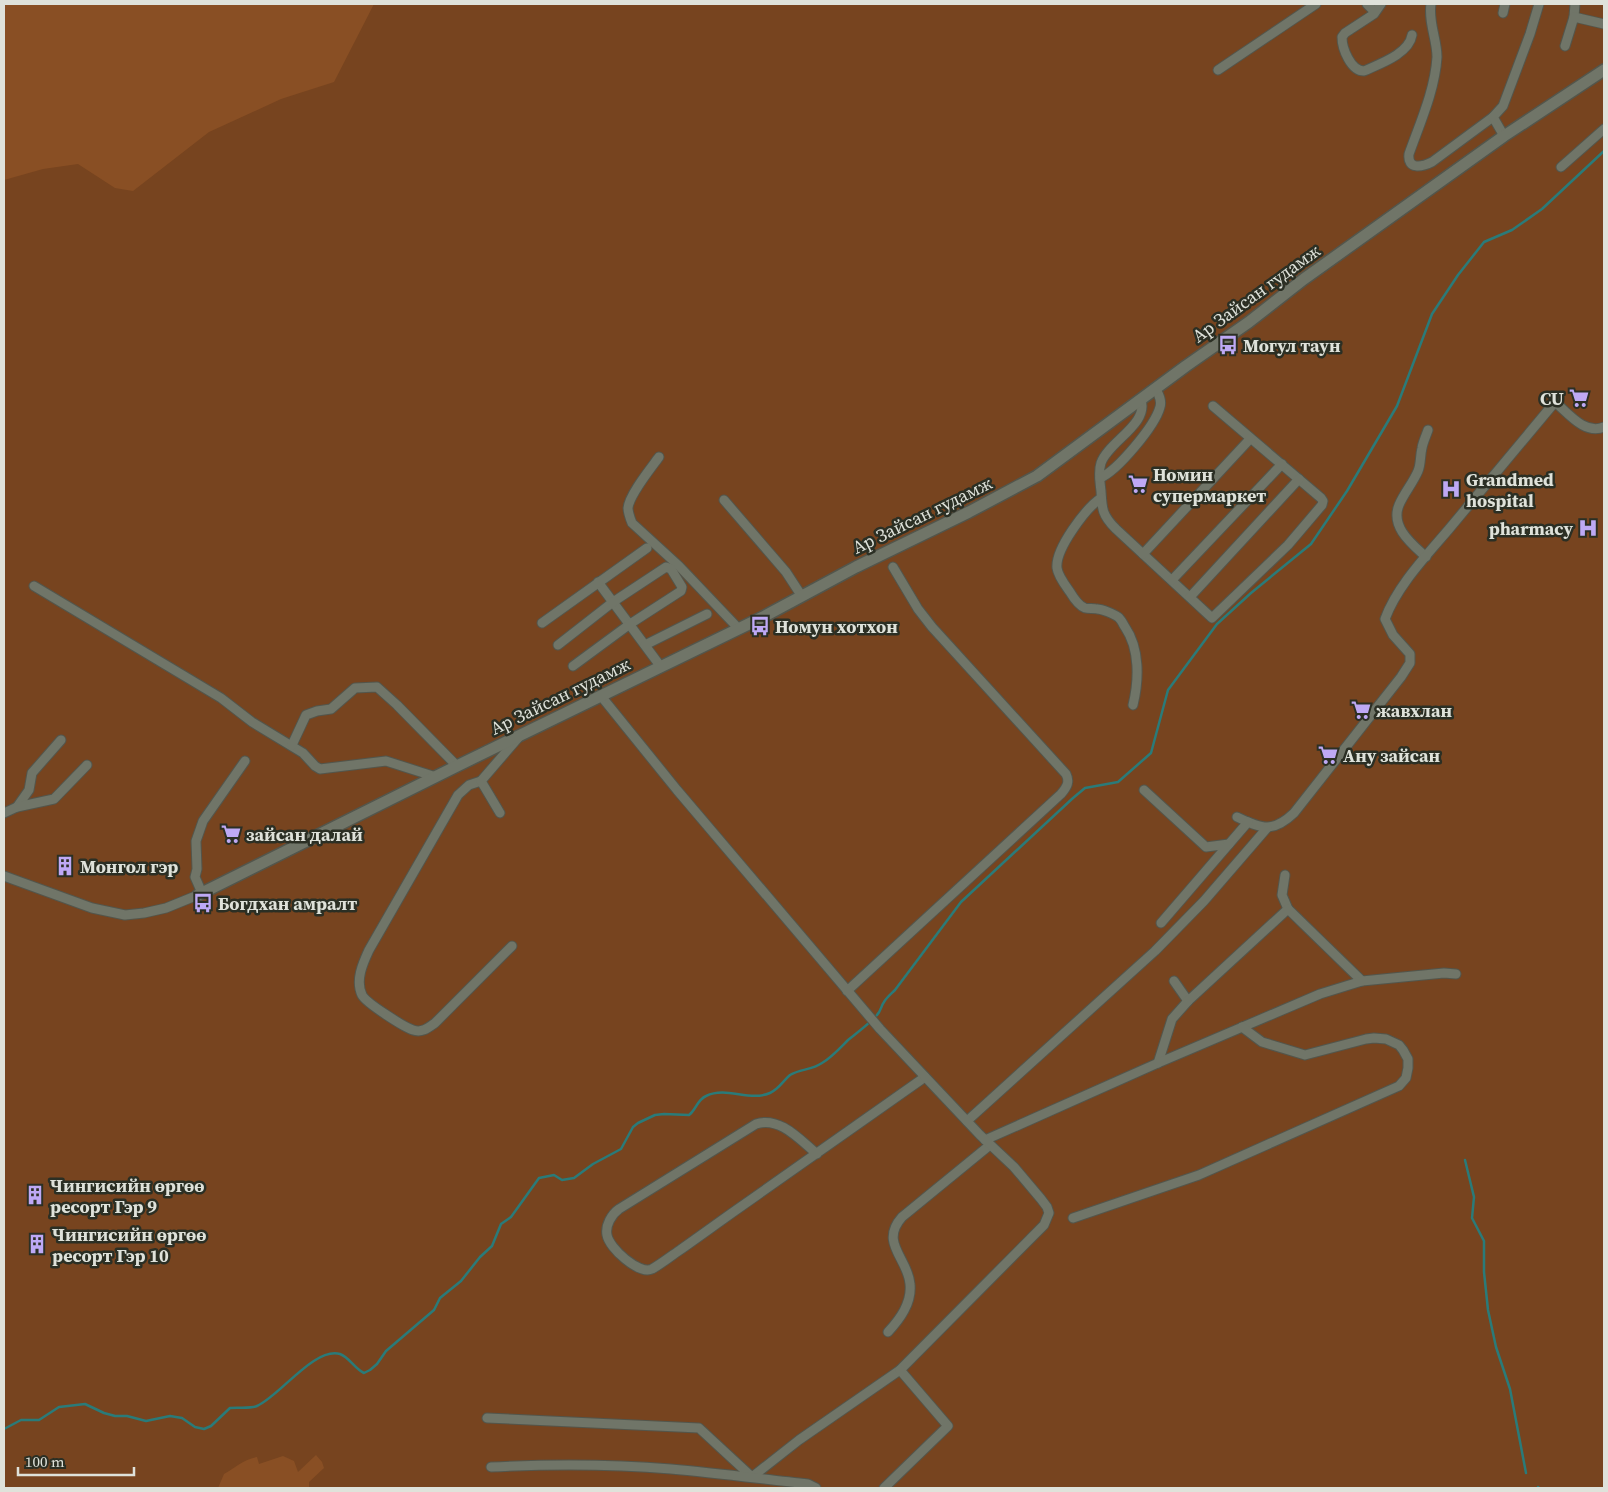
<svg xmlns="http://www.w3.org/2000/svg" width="1608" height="1492" font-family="'Source Serif 4',serif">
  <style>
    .green { fill: #77441f }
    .forest { fill: #894f24 }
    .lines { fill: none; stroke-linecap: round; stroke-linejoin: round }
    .stream { stroke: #2a7b79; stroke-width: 2.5 }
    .minor-casing { stroke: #53564c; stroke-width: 11 }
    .tertiary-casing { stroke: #53564c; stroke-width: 14 }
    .minor { stroke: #707568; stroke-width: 9 }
    .tertiary { stroke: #707568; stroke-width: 11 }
    .labels { text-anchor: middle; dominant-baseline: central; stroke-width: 5; stroke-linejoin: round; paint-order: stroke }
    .street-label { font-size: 18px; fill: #dfe2da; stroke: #2b2f24 }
    .poi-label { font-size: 18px; font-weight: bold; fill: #dfe2da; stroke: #2b2f24; text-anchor: start }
  </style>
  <rect width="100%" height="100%" fill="#35392d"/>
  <rect class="green" x="4" y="4" width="1600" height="1484"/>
  <g class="forest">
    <path d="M4,4H374L334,82L281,99L209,132L133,191L115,188L78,164L43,169L4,180Z"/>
    <path d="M316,1455L322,1462L324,1468L309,1482V1488H218L224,1474C235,1468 244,1459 257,1457L259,1464L283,1456L294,1461L298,1472Z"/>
  </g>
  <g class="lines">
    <g class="stream">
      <path d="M1465,1160L1474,1197L1472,1218L1484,1241V1272L1488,1310L1496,1347L1510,1389L1526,1473"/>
      <path d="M4,1429L21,1420H39L59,1407L85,1404L104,1413L115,1416H127L146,1421L170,1416L182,1418L195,1427L204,1429L211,1426L230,1408C238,1407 250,1409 257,1406C280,1396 314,1347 340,1354C349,1357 355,1369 364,1373L370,1370L377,1364L386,1351L434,1310L440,1298L461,1281L480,1257L492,1246L501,1224L511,1217L539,1178L554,1175L562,1180L574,1178L593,1164L621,1149L633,1127L638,1123L655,1115L664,1114L689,1115C696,1110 697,1100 706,1096C727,1086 749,1102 770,1093C779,1089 783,1081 790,1075C800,1069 812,1070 822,1063C832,1057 840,1048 848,1040C858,1032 869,1024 877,1015C881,1011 881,1006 884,1002C887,997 891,994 895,990L961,902L1073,798L1085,788L1118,782L1151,753L1168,690L1217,624L1251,593L1311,544L1347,491L1397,406L1432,314L1458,275L1484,242L1512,230L1542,209L1604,151"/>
      <path d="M1538,1487L1539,1488"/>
    </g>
    <defs>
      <g id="minor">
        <path d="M1367,4L1375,12"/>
        <path d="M1381,4L1374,14L1345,33L1342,37C1342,49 1351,71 1364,71C1379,64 1409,54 1412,35"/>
        <path d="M1431,4C1428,22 1437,39 1437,57C1435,90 1420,123 1409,154C1407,170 1422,167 1432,162L1493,117"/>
        <path d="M1503,13L1505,4"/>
        <path d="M1574,17L1575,4"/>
        <path d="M1565,46L1574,17L1604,24"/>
        <path d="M1218,70L1316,4"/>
        <path d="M1504,136L1493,117L1503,106L1530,34L1539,4"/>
        <path d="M1561,167L1604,129"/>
        <path d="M1141,400C1149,424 1108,442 1101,463C1098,472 1100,482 1101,491C1102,509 1102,515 1116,529L1212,618L1288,545L1322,505L1323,501L1321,498L1213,406"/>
        <path d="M659,457C651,468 629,495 628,508C628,513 630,518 632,523L679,566L738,628"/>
        <path d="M1100,478C1117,471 1155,426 1160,407C1162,401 1159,395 1156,389"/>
        <path d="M1101,498C1086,508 1055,549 1057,568C1058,576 1065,585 1070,592C1073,597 1079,606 1085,608C1089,609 1093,608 1097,609C1102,609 1114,614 1118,617C1121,619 1123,624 1125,627C1140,649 1139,680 1133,705"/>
        <path d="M724,500L786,572L801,595"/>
        <path d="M1143,554L1250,439"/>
        <path d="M1426,557C1412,544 1390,527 1399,505C1404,493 1413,483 1418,471C1421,464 1420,456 1422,448C1423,442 1426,436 1428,430"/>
        <path d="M1172,580L1282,464"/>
        <path d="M598,582L661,667"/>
        <path d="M34,586L221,698L252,722L303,753L315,766L320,769L386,761L436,777"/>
        <path d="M1190,597L1299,479"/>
        <path d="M542,623L647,548"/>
        <path d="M558,645L613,602L666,567L671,569L682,587L681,591L630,624L573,666"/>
        <path d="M645,645L707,614"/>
        <path d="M292,745L306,715L317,711L331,709L355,688L377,687L397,705L457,766"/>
        <path d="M481,781L469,785L458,795L369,950C363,963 355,980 362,995C366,1003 404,1027 413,1030C422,1033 428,1028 435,1023L512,946"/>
        <path d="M1144,790L1206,847L1229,844"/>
        <path d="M17,807L29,790L32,773L61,740"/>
        <path d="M4,813L17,807L54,799L87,765"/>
        <path d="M500,813L481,781L518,738"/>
        <path d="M1237,817C1262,829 1273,833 1294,813L1401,677L1410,663V654L1393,635L1385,619C1397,586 1427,555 1449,529C1484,487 1519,445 1555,402C1569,414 1585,435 1604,427"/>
        <path d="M1285,875L1282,895L1288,909"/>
        <path d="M4,876L92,908L125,915L144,913L166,908L198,895"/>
        <path d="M202,893L195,877L197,869L196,841L203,821L245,761"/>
        <path d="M1161,923L1248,822"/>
        <path d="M1174,981L1188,1001"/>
        <path d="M847,991L1061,794C1067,787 1070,782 1066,774L932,627L918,609L893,567"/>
        <path d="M1158,1063L1172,1019L1188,1001L1288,909L1362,981"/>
        <path d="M967,1121L1155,951L1204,901L1267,828"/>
        <path d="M985,1140L1158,1063L1320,994L1362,981L1444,973L1456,974"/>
        <path d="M817,1154C800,1140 780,1116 756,1124L619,1209C612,1214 605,1225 607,1235C609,1248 639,1275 652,1269C661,1264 671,1256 680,1250C700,1236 719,1222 739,1208C801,1165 863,1121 925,1077"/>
        <path d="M1073,1218L1199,1175L1399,1086L1406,1078L1408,1068V1059L1403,1050L1399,1045L1386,1039L1374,1038L1366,1039L1305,1055L1262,1042L1242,1027"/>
        <path d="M888,1332C900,1319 912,1303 910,1284C908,1258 879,1243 902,1217L990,1145"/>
        <path d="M487,1418L699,1428L752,1477L799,1440L900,1370L1044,1225L1049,1213L1047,1207L1041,1199L1014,1167L980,1135L880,1029L677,790L601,696"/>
        <path d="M491,1467C551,1464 611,1464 671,1469C716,1473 762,1479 808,1484L816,1488"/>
        <path d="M884,1488L948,1426L900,1370"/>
      </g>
      <path id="tertiary" d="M198,895L457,766L763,617L856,567L969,512L1037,476L1186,366L1249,322L1304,279L1504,136L1604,70"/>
    </defs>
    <use href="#minor" class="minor-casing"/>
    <use href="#tertiary" class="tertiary-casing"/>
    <use href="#minor" class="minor"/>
    <use href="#tertiary" class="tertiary"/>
  </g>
  <defs>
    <symbol id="bus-bare" viewBox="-9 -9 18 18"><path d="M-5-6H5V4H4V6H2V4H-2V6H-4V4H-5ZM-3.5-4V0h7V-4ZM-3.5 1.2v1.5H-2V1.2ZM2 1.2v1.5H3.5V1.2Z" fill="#bea9f5" stroke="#2b2f24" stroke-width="2.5" paint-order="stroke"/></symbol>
    <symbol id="supermarket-bare" viewBox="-9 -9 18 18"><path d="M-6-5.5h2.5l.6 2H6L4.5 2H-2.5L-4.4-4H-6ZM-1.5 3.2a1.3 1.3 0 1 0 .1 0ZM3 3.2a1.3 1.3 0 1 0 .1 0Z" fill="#bea9f5" stroke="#2b2f24" stroke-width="2.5" paint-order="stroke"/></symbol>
    <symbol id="hospital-bare" viewBox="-9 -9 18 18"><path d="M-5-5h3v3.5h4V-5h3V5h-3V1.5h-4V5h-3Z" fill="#bea9f5" stroke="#2b2f24" stroke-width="2.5" paint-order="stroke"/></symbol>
    <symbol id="building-bare" viewBox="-9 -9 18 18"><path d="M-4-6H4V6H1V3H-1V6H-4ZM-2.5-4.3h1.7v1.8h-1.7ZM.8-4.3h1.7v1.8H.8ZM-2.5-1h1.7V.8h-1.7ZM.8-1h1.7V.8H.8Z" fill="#bea9f5" stroke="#2b2f24" stroke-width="2.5" paint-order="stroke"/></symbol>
  </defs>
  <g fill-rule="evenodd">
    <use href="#bus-bare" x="1214" y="331" width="28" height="28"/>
    <use href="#supermarket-bare" x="1565" y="384" width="28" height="28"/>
    <use href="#supermarket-bare" x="1124" y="470" width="28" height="28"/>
    <use href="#hospital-bare" x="1437" y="475" width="28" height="28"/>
    <use href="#hospital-bare" x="1574" y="514" width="28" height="28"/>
    <use href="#bus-bare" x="746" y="612" width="28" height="28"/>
    <use href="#supermarket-bare" x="1347" y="696" width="28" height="28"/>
    <use href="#supermarket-bare" x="1314" y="741" width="28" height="28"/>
    <use href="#supermarket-bare" x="217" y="820" width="28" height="28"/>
    <use href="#building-bare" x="51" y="852" width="28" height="28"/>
    <use href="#bus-bare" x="189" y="889" width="28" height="28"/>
    <use href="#building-bare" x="21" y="1181" width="28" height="28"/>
    <use href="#building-bare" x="23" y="1230" width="28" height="28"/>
  </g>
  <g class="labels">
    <g class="street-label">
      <text transform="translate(1256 293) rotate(-36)">Ар Зайсан гудамж</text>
      <text transform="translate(922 515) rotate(-26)">Ар Зайсан гудамж</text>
      <text transform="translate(560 696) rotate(-26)">Ар Зайсан гудамж</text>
    </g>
    <g class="poi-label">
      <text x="1243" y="345">Могул таун</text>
      <text x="1564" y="398" text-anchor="end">CU</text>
      <text x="1153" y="474">Номин<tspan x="1153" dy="21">супермаркет</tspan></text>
      <text x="1466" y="479">Grandmed<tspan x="1466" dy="21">hospital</tspan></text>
      <text x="1573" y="528" text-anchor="end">pharmacy</text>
      <text x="775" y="626">Номун хотхон</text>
      <text x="1376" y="710">жавхлан</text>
      <text x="1343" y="755">Ану зайсан</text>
      <text x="246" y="834">зайсан далай</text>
      <text x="80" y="866">Монгол гэр</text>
      <text x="218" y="903">Богдхан амралт</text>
      <text x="50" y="1185">Чингисийн өргөө<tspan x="50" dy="21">ресорт Гэр 9</tspan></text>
      <text x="52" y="1234">Чингисийн өргөө<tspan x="52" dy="21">ресорт Гэр 10</tspan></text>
    </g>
  </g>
  <rect width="1608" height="1492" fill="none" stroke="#dfe2da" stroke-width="10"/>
  <path d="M18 1467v8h116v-8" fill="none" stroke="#dfe2da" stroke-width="2.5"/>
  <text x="25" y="1467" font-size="15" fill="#dfe2da" stroke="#2b2f24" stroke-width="4" paint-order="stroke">100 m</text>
</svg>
